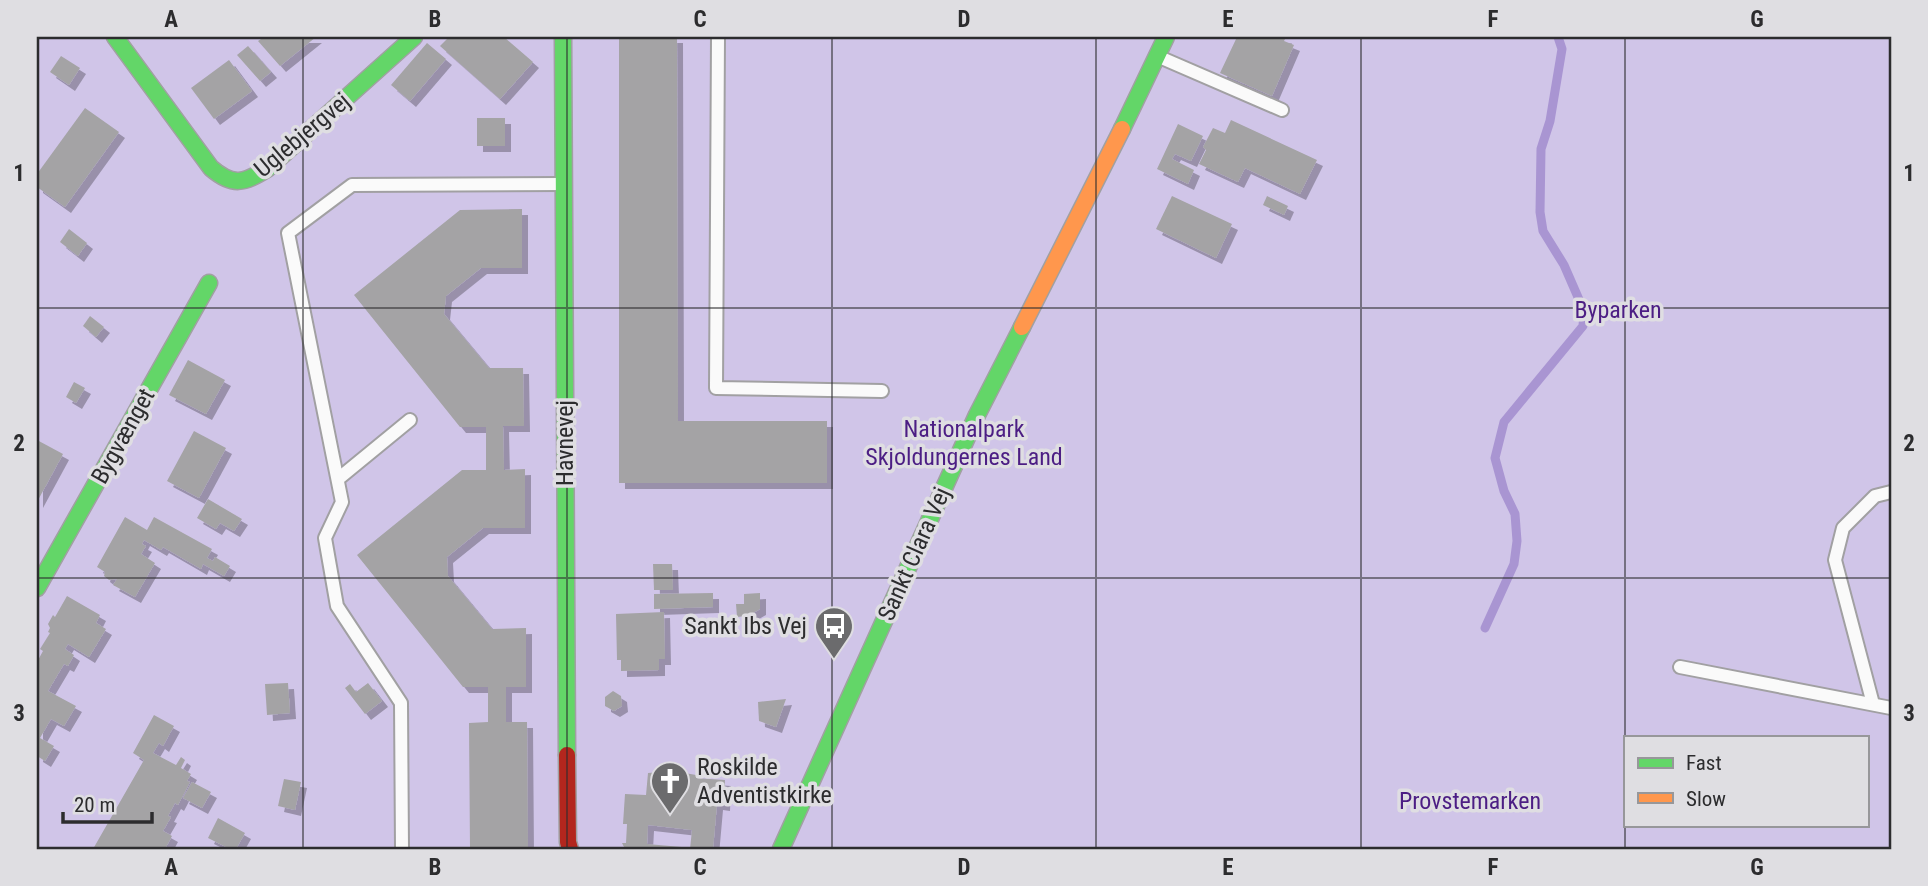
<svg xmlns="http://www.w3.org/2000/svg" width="1928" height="886" font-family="'Roboto Condensed',sans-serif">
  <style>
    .green { fill: #d0c5e8; fill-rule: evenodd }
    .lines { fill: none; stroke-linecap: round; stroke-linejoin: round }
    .stream { stroke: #a995d2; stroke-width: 9 }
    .building { fill: #a4a3a5; filter: url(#shadow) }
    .lane-casing { stroke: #a1a0a2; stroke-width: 16 }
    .fast-casing { stroke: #a1a0a2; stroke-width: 19 }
    .slow-casing { stroke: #a1a0a2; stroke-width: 19 }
    .jam-casing { stroke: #a1a0a2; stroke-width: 19 }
    .lane { stroke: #fafafa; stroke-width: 12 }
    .fast { stroke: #63d668; stroke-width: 16 }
    .slow { stroke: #ff974d; stroke-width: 16 }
    .jam { stroke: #b3261e; stroke-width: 16 }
    .grid { fill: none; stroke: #2c2c2e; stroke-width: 2; stroke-opacity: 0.55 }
    .labels { text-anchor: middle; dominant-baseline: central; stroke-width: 7; stroke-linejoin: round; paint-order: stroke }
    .street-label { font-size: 24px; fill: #2c2c2e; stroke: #dfdee2 }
    .park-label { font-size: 24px; fill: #4c1e84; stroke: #dfdee2 }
    .poi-label { font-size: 24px; fill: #2c2c2e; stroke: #dfdee2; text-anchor: end }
    .neatline { fill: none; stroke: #2c2c2e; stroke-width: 2.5 }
    .grid-label { font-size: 23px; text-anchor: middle; font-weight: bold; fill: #2c2c2e }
  </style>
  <defs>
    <filter id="shadow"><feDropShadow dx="6" dy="6" stdDeviation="0" flood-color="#0004"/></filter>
  </defs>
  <rect width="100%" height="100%" fill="#e0dfe1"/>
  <path class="green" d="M37,37H1891V849H37ZM1625,737H1867V825H1625Z"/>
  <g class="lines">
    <path class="stream" d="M1485,628L1514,564L1517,541L1515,514L1504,491L1495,458L1504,422L1583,326L1584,311L1564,265L1543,231L1540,212L1541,149L1550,121L1562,49L1558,37"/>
  </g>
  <g class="building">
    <path d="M264,37H316L280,66L258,41Z"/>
    <path d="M449,37H504L533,62L500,99L440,46Z"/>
    <path d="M619,37H677L678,421H827V483H619Z"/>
    <path d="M1237,37H1286L1284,41L1294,45L1272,96L1220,73Z"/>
    <path d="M427,43L446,59L410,101L391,85Z"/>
    <path d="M248,46L271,72L260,81L237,55Z"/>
    <path d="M61,56L80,68L69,85L50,72Z"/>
    <path d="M229,60L252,91L214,119L191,88Z"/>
    <path d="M85,108L119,132L65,207L37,187V174Z"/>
    <rect x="477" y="118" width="28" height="28"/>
    <path d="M1231,120L1317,160L1300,194L1245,168L1238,182L1199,164L1206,150L1203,147L1213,128L1225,133Z"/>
    <path d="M1178,124L1203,136L1191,161L1175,154L1172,159L1194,170L1188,184L1157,169Z"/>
    <path d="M1172,196L1232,224L1216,258L1156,229Z"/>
    <path d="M1267,196L1288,206L1284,215L1263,205Z"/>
    <path d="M522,209V268H481L446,296L444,314L489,368H523L524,426H503L504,470L525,469V528H483L447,557L448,576L492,629L526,628V687H506V722H527L528,849H470L469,723L488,722V687H463L357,555L462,470H486V427H460L354,295L460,210Z"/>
    <path d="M69,229L87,243L78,256L60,242Z"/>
    <path d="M90,316L104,327L96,337L83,326Z"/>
    <path d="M188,360L225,380L206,414L169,395Z"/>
    <path d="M74,382L85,388L76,403L66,397Z"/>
    <path d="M194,431L226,448L199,498L167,481Z"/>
    <path d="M37,440L63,454L37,502Z"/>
    <path d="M208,499L242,519L234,531L220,523L216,529L197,518Z"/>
    <path d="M125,517L147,530L154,517L212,549L207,558L213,561L215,557L230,566L224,576L203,564L201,569L163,547L161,550L144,540L142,544L146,546L141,554L155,563L135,597L113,585L117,579L109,580L104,576L105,572L97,567Z"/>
    <path d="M653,564H672L673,590H654Z"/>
    <path d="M713,593V607L654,609V594Z"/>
    <path d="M760,593V609L753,613L747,614V616L737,617L736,604H744V594Z"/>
    <path d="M67,596L100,615L96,623L106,629L89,657L68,644L65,649L74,655L68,666L64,664L48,691L76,706L64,726L51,719L40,738L54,746L45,761L37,756V662L43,651L40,649L50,633L48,632L50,628L48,624L53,615L55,617Z"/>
    <path d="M664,612L665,659H659V670L621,671V660H617L616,614Z"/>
    <path d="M288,683L290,713L267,715L265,684Z"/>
    <path d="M368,683L382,701L365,714L345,688L350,684L356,692Z"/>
    <path d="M613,691L621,696L622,706L614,711L605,706V697Z"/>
    <path d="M786,699L776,727L759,721L758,702Z"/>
    <path d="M154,715L174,726L163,746L159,743L153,753L176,765L181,757L185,760L181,768L191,774L187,781L190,782L178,805L175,803L168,816L171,817L163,831L172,836L165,849H93L144,760L133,753Z"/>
    <path d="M674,771L696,775V778L725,780L724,805L717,804L713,849H690L692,830L648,825L647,844L682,847V849H625L622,843H626L627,824H623L625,794L646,795L648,773Z"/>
    <path d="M284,779L301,782L295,810L278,806Z"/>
    <path d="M192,782L211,792L202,808L183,798Z"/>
    <path d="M218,818L245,833L236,849H230L208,838Z"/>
  </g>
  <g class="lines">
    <defs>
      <g id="lane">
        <path d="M718,37L716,388L882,391"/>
        <path d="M1157,56L1282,110"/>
        <path d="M338,479L410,420"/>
        <path d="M1680,667L1891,708"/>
        <path d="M1873,704L1835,560L1843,528L1875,496L1891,492"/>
        <path d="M402,849L401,703L337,606L325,538L342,502L288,233L352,185L563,184"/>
      </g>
      <g id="fast">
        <path d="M115,37L211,168C233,187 244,183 267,169L414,37"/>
        <path d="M563,37L567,755"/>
        <path d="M1122,129L1166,37"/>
        <path d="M37,588L209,283"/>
        <path d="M781,849L977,415L1022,327"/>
      </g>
      <path id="slow" d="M1022,327L1122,129"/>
      <path id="jam" d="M567,755L568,842L570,849"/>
    </defs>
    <use href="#lane" class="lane-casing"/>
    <use href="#fast" class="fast-casing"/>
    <use href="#slow" class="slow-casing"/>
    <use href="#jam" class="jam-casing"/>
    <use href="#lane" class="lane"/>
    <use href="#fast" class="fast"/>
    <use href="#slow" class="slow"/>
    <use href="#jam" class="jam"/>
  </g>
  <path class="grid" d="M303,37V849M567,37V849M832,37V849M1096,37V849M1361,37V849M1625,37V849M37,308H1891M37,578H1891"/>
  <defs>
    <symbol id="bus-pin" viewBox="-11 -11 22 30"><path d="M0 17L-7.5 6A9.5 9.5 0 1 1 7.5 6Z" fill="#6b6b6d" stroke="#dfdee2"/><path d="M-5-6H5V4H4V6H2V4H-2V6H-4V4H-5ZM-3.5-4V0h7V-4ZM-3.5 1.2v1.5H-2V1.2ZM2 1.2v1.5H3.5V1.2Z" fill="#fff"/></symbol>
    <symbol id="church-pin" viewBox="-11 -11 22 30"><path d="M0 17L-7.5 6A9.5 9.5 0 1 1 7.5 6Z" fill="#6b6b6d" stroke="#dfdee2"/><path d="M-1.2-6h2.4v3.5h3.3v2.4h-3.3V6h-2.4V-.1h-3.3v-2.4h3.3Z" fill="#fff"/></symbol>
  </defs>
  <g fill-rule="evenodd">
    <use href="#bus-pin" x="812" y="604" width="44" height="60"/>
    <use href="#church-pin" x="648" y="759" width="44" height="60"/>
  </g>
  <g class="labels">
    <g class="street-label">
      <text transform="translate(302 135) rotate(-40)">Uglebjergvej</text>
      <text transform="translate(123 436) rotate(-61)">Bygvænget</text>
      <text transform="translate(565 443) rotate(-90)">Havnevej</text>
      <text transform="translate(914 554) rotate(-66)">Sankt Clara Vej</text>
    </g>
    <g class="park-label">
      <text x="1618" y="310">Byparken</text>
      <text x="964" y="429">Nationalpark<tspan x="964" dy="28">Skjoldungernes Land</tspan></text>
      <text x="1470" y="801">Provstemarken</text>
    </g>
    <g class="poi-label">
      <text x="807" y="626">Sankt Ibs Vej</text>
      <text x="697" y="767" text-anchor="start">Roskilde<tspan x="697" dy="28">Adventistkirke</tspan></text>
    </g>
  </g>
  <rect width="1928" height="886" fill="none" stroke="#dfdee2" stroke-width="77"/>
  <rect x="1624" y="736" width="245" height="91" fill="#dfdee2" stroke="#97979a" stroke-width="2"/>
  <rect x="1638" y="758" width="35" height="10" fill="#63d668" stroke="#97979a" stroke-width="2"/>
  <text x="1686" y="770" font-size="21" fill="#2c2c2e">Fast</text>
  <rect x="1638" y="793" width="35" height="10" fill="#ff974d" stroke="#97979a" stroke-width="2"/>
  <text x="1686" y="806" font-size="21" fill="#2c2c2e">Slow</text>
  <path d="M63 812v10h89v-10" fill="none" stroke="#2c2c2e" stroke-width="3.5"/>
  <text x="74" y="812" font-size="21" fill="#2c2c2e" stroke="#dfdee2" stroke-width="5" paint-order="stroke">20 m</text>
  <rect x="38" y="38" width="1852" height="810" class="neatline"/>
  <g class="grid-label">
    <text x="171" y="27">A</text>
    <text x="435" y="27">B</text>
    <text x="700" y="27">C</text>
    <text x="964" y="27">D</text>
    <text x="1228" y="27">E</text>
    <text x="1493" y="27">F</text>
    <text x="1757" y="27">G</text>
    <text x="19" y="181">1</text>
    <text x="1909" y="181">1</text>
    <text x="19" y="451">2</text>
    <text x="1909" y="451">2</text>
    <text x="19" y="721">3</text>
    <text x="1909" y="721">3</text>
    <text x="171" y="875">A</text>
    <text x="435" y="875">B</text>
    <text x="700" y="875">C</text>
    <text x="964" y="875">D</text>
    <text x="1228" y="875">E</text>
    <text x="1493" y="875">F</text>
    <text x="1757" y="875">G</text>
  </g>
</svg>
